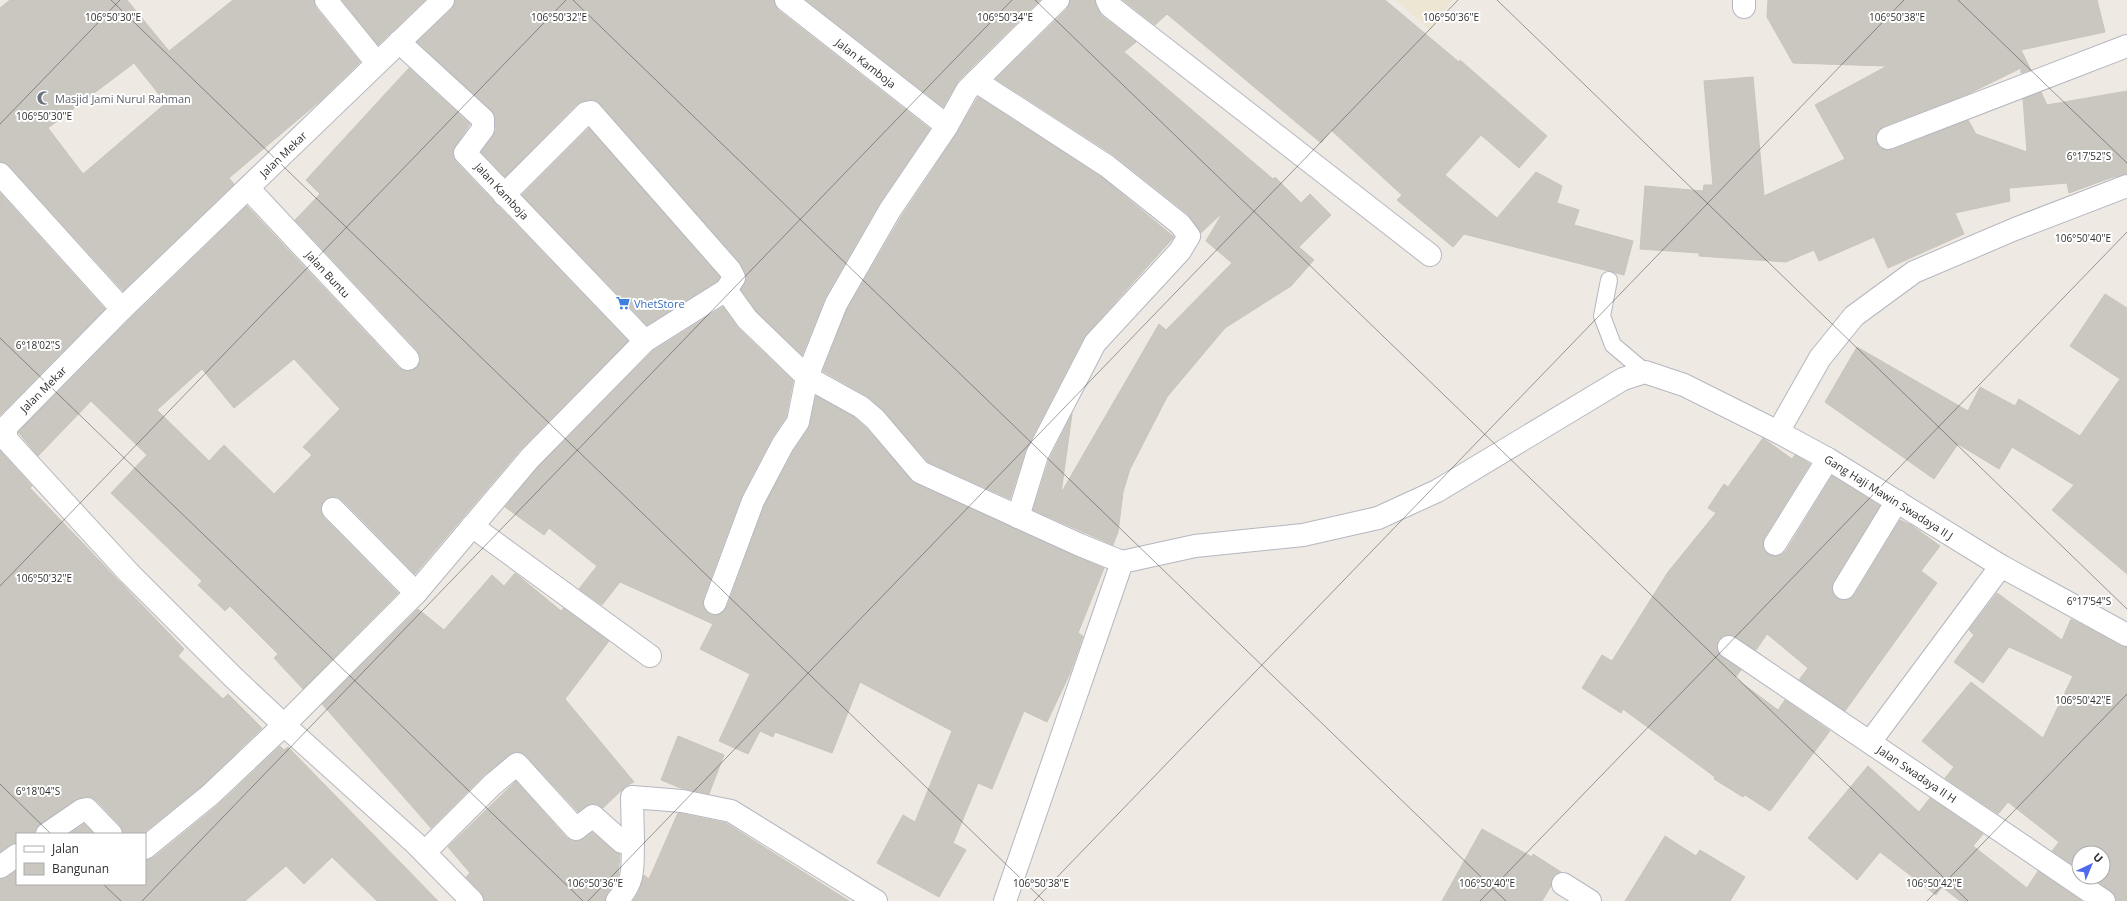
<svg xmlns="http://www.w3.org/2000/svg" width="2127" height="901" font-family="'Open Sans',sans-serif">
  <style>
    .education { fill: #ede6d3 }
    .building { fill: #cac7c0; stroke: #c9c5bb; fill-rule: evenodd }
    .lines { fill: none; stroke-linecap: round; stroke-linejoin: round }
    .service-casing { stroke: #b5b7c0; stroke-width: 18 }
    .minor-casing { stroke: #b5b7c0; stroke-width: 24 }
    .service { stroke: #fff; stroke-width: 16 }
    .minor { stroke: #fff; stroke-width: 22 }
    .ticks { fill: none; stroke: #2e2e2e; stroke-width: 1; stroke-opacity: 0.45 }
    .labels { text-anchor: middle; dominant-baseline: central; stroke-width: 4; stroke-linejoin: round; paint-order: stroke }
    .street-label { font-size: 11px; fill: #2e2e2e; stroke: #fff }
    .worship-label { font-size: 11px; fill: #5b616d; stroke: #fff; text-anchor: start }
    .shop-label { font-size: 11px; fill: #366cbe; stroke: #fff; text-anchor: start }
    .ticks-label { font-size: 10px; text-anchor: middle; fill: #2e2e2e; stroke: #fff; stroke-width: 4; stroke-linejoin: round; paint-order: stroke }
  </style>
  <rect width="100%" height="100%" fill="#eee9e2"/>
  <path class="education" d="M1396,0H1452L1430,30Z"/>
  <g class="building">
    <path d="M10,0H127L169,51L233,0H314L316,8L360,62L321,100L229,178L234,184L123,291L9,166L0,162V8ZM134,63L166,103L83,174L48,128Z"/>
    <path d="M342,0H425L378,45Z"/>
    <path d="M455,0H774L778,10L930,129L879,204L825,298L802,355L756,311L741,290L746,278L739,262L600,104L595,100L584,101L577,104L505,177L481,152L493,136L496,129L494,114L417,42L452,9Z"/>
    <path d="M806,0H1040L958,81L943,107Z"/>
    <path d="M1070,0H1095L1102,16L1136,42L1124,52L1273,179L1275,177L1301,203L1310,194L1331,215L1299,247L1314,260L1291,286L1225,328L1167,397L1130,469L1123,492L1118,532L1113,545L1033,510L1049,460L1072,414L1061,493L1159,324L1166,330L1232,263L1206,241L1223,212L1201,233L1188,214L1115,156L996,79L1067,9Z"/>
    <path d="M1123,0H1385L1459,62L1460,60L1547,136L1519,168L1481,135L1445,175L1497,218L1536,172L1562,186L1557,203L1579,210L1574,225L1633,241L1624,275L1464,234L1453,247L1397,200L1402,195L1331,130L1321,143L1167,14L1155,25Z"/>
    <path d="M1768,0H2097L2105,32L2021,50L2031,70L2021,73V68L1968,94L1884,126L1878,130L1876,142L1880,148L1892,150L1968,120L1976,134L2027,152L2023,99L2041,92L2047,105L2127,91V174L2110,178L2069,193L2067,183L2009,188L2010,201L1955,213L1964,234L1888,268L1874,237L1819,261L1814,250L1786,262L1699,256V253L1640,249L1645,186L1703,191L1704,185H1713L1704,81L1753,77L1764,196L1845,159L1815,105L1887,66L1793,63L1767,17Z"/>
    <path d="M409,68L470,124L453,150L456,162L628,341L520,450L415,574L342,500L337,497H330L324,500L321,512L324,518L398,593L303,689L274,658L278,654L230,606L225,611L198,585L202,581L111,493L147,455L91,401L38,456L18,432L131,318L247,206L399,368L405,371L416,368L420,362V356L417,350L295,220L320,194L306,180ZM294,359L340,409L303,447L312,455L274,494L224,445L209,461L157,410L202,369L234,408Z"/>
    <path d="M978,97L1100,176L1174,237L1084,337L1026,449L1010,499L928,462L883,410L867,396L823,371L847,309L901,217L957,133Z"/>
    <path d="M589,128L720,277L717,281L647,325L522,195Z"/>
    <path d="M0,193L105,309L0,415Z"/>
    <path d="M2105,294L2127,308V574L2052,510L2074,485L2012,447L1999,469L1958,444L1934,479L1825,402L1857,347L1968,411L1980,387L2015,406L2019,399L2080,436L2120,379L2070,346Z"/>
    <path d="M723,307L738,328L793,381L786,417L772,438L742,495L703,599V605L710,615H717L723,612L727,607L764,506L794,450L808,429L816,396L854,417L866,428L915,483L1104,568L1078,633L1083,636L1070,673L1047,722L1024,711L992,789L978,783L953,843L966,850L939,897L877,863L903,815L915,822L952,731L860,682L832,753L775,732L773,737L760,731L748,754L719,741L750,674L700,649L713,624L620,582L602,605L579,589L597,566L549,528L544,535L505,507L539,466L653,351Z"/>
    <path d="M1763,438L1792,459L1795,455L1810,464L1764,538V550L1769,555H1781L1786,551L1832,476L1880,506L1833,582L1832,588L1837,598L1844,600L1850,599L1855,594L1900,520L1911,525L1940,546L1921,571L1937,583L1845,711L1799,680L1808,668L1767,634L1756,650L1730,635L1724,636L1718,640L1717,646L1718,653L1741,670L1735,678L1778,710L1785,700L1830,731L1770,811L1745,795L1743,797L1714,779L1715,777L1623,709L1621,713L1582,688L1602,655L1612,661L1668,572L1716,513L1708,508L1724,484L1728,487Z"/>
    <path d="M0,451L32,486L30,488L184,649L178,656L223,699L228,694L262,728L202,786L142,834H123L120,825L96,800L91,797H85L75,800L40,824L35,834H17V843L10,845L0,852Z"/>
    <path d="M515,573L561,611L564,608L609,641L565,699L634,782L626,786L603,808L597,804H591L578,812L526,756L521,752H514L484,775L431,828L322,704L418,609L444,630L492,575L504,586Z"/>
    <path d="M1997,593L2062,640L2071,619L2127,647V901H2116L2111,891L2091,877H2103V853H2079V869L2052,851L2059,842L2008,802L1998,814L1945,778L1954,767L1922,741L1971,682L2043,738L2073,676L2009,647L1983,683L1954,662L1974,635L1969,630Z"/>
    <path d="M678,736L724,755L709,794L681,788L661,780Z"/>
    <path d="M280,746L284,750L288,747L438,901H377L332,857L304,884L286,866L245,901H0V879L7,877L17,870V884H145V860L153,858L218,805Z"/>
    <path d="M1868,766L1919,812L1930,798L1983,834L1973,846L2027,888L2038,871L2082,901H1960L1942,887L1936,895L1880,852L1857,880L1808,838Z"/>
    <path d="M516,781L567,838L572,841H578L592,832L614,851L620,854L618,876L607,894L605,901H484L481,892L466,877L470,873L448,847Z"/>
    <path d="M678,813L726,823L849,901H633L639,891L644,875L649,879Z"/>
    <path d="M84,824L94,834H69Z"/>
    <path d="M1482,829L1532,857L1533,854L1561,872L1553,877L1551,886L1542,901H1442Z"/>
    <path d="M1665,836L1696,856L1700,850L1745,877L1730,901H1625Z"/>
  </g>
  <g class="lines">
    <defs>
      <path id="service" d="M1609,280L1602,316L1613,345L1645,372"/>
      <g id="minor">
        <path d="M326,0L377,63"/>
        <path d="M443,0L122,309L6,427V439L129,573L233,677L284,725L415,843L472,901"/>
        <path d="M786,0L947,126"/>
        <path d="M1107,0L1110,6L1430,255"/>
        <path d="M1744,0V7"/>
        <path d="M399,42L483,119V129L465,153L645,341"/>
        <path d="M976,81L1107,166L1180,224L1189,236L1180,251L1095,343L1037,455L1018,517"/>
        <path d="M1888,138L2127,46"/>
        <path d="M0,174L122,309"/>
        <path d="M248,188L408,359"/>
        <path d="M726,290L747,319L807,377L861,407L875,419L920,472L1080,545L1122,562"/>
        <path d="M1778,432L1820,358L1854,316L1914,272L2015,229L2127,186"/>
        <path d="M333,509L416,593"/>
        <path d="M472,526L650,656"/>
        <path d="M1775,544L1828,459"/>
        <path d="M1844,588L1897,501"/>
        <path d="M715,603L753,501L783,444L798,422L807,377L836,304L890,210L947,126L967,90L1058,0"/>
        <path d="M1729,647L2104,901"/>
        <path d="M1870,742L2001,566"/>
        <path d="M47,834L82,810L87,809L111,834"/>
        <path d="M633,841L632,797L682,801L731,811L876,901"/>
        <path d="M145,848L210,795L284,725L416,593L530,458L645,341L726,290L734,278L730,270L591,112L586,113L504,195"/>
        <path d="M425,852L492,785L517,764L576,829L593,816L622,842L633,841C632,869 636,879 617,901"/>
        <path d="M0,867L17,855"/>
        <path d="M1563,884L1590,901"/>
        <path d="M1005,901L1122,562L1195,546L1303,535L1378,518L1437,491L1623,379L1645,372L1684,385L1778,432L1828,459L2001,566L2127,635"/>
      </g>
    </defs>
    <use href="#service" class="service-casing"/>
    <use href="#minor" class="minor-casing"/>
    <use href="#service" class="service"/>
    <use href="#minor" class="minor"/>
  </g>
  <path class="ticks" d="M111,0L1044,901M573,0L1506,901M1035,0L1968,901M1497,0L2127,609M1958,0L2127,163M0,124L120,0M0,338L583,901M0,586L566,0M0,784L51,834M103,884L121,901M142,901L1012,0M588,901L1458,0M1034,901L1904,0M1480,901L2127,232M1927,901L2127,694"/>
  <defs>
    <symbol id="mosque-bare" viewBox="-9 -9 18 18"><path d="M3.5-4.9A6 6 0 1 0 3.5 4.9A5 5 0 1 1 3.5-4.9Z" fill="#6b7280" stroke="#fff" stroke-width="2.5" paint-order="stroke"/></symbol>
    <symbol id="supermarket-bare" viewBox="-9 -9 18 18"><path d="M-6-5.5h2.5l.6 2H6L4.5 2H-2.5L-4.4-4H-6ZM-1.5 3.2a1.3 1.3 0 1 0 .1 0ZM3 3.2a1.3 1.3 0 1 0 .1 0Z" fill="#3f7fe0" stroke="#fff" stroke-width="2.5" paint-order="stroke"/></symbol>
  </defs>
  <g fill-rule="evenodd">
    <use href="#mosque-bare" x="34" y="88" width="20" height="20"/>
    <use href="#supermarket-bare" x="613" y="293" width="20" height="20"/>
  </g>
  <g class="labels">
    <g class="street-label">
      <text transform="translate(866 63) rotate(38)">Jalan Kamboja</text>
      <text transform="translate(283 154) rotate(-44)">Jalan Mekar</text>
      <text transform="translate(502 191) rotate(47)">Jalan Kamboja</text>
      <text transform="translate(328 274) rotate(47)">Jalan Buntu</text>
      <text transform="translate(43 389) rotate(-45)">Jalan Mekar</text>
      <text transform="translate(1889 497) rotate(32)">Gang Haji Mawin Swadaya II J</text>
      <text transform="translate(1917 774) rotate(34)">Jalan Swadaya II H</text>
    </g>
    <g class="worship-label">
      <text x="55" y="98">Masjid Jami Nurul Rahman</text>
    </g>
    <g class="shop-label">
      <text x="634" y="303">VhetStore</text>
    </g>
  </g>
  <g class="ticks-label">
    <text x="113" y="21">106°50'30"E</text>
    <text x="559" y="21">106°50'32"E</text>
    <text x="1005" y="21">106°50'34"E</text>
    <text x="1451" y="21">106°50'36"E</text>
    <text x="1897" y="21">106°50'38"E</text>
    <text x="44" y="120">106°50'30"E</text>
    <text x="2089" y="160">6°17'52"S</text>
    <text x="2083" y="242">106°50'40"E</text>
    <text x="38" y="349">6°18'02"S</text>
    <text x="44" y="582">106°50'32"E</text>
    <text x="2089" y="605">6°17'54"S</text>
    <text x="2083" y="704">106°50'42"E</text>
    <text x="38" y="795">6°18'04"S</text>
    <text x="595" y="887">106°50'36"E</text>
    <text x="1041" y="887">106°50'38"E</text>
    <text x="1487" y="887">106°50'40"E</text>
    <text x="1934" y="887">106°50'42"E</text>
  </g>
  <rect x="16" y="833" width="130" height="52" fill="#ffffff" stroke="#ababab"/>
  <rect x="24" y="846" width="20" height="6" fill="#ffffff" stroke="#ababab"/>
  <text x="52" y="853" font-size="12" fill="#2e2e2e">Jalan</text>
  <rect x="24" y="863" width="20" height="12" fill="#cac7c0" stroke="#ababab"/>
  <text x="52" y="873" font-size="12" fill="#2e2e2e">Bangunan</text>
  <g transform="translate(2091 865) rotate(44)"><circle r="19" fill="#ffffff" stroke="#ababab"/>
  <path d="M0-3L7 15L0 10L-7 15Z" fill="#5169eb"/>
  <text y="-6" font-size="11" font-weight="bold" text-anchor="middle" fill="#2e2e2e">U</text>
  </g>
</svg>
